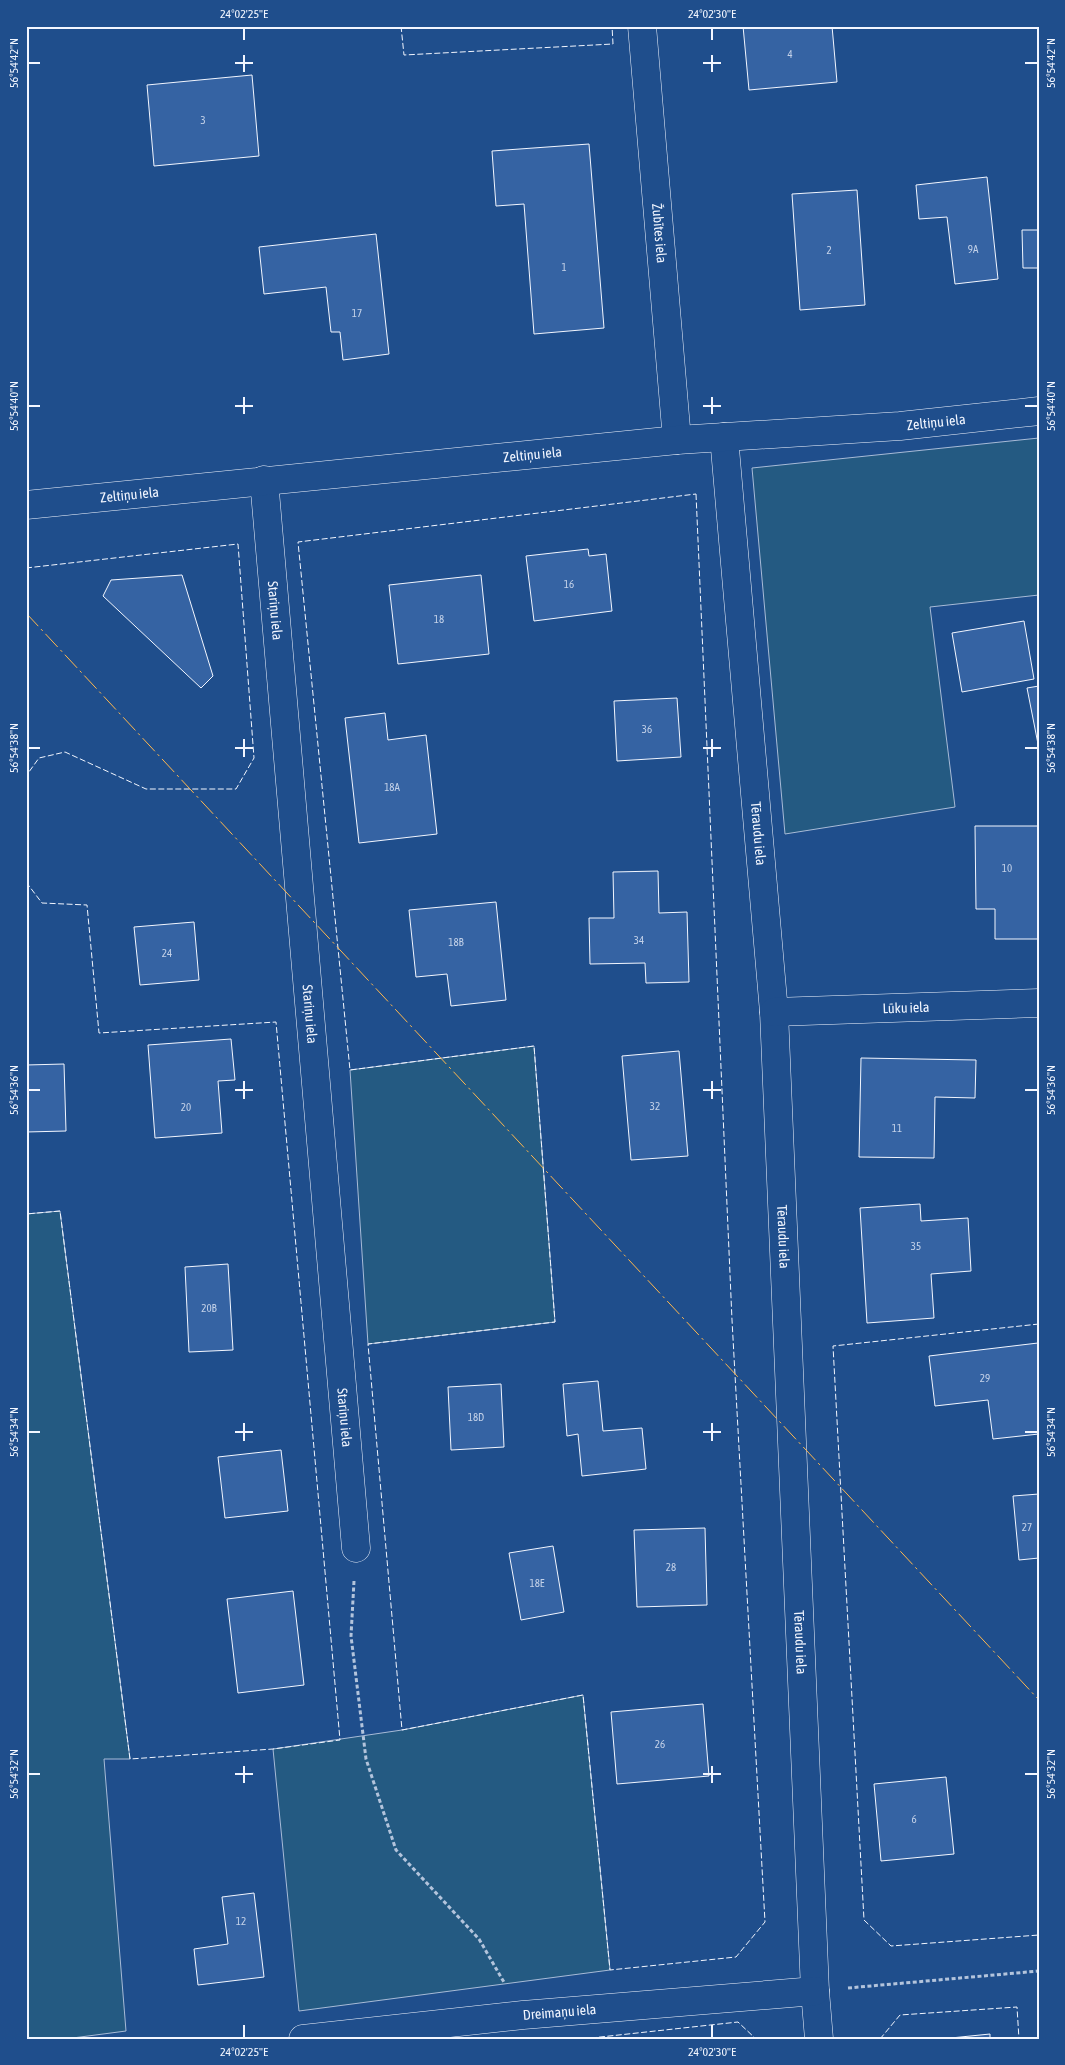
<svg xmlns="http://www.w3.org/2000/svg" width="1065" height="2065" font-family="'Asap Condensed',sans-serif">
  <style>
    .green { fill: #245a82; stroke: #a8bbd7 }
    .building { fill: #3563a3; stroke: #f2f6ff }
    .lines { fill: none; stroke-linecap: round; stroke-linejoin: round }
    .minor-casing { stroke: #f2f6ff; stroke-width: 29 }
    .path { stroke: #b3c4dc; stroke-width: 3; stroke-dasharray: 4 2.5; stroke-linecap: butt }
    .minor { stroke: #1f4e8c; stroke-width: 28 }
    .fence { stroke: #f2f6ff; stroke-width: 1; stroke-dasharray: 6 2.5; stroke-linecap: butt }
    .power { stroke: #ffb74d; stroke-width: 1; stroke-dasharray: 18 4 2.5 4; stroke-linecap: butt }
    .ticks { fill: none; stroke: #f2f6ff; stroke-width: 2 }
    .labels { text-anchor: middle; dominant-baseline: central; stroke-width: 4; stroke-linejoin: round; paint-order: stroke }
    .number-label { font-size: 11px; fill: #c3d1e8 }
    .street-label { font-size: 14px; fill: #f2f6ff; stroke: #1f4e8c }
    .neatline { fill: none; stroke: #f2f6ff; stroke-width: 2 }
    .ticks-label { font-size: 12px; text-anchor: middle; fill: #f2f6ff }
  </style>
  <rect width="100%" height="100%" fill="#1f4e8c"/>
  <g class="green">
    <path d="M1039,438V595L930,607L955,807L785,834L752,468Z"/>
    <path d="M534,1046L555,1322L368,1344L350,1070Z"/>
    <path d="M60,1211L130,1759H104L126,2031L65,2039H26V1214Z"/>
    <path d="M583,1695L610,1970L299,2011L273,1749L402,1730Z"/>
  </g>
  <g class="building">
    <path d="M743,26H832L837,82L749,90Z"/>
    <path d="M252,75L259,156L154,166L147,85Z"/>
    <path d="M589,144L604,328L534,334L524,204L496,206L492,151Z"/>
    <path d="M987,177L998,279L955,284L947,217L919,219L916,185Z"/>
    <path d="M857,190L865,305L800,310L792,194Z"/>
    <path d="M1022,230H1039V268H1023Z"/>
    <path d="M376,234L389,354L343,360L340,332H331L326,287L264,294L259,247Z"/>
    <path d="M588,549L589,556L606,554L612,611L534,621L526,556Z"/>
    <path d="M182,575L213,676L201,688L103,596L111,580Z"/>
    <path d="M481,575L489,654L398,664L389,585Z"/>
    <path d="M1024,621L1034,679L962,692L952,633Z"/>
    <path d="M1039,686V749L1027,688Z"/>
    <path d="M677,698L681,757L617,761L614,701Z"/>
    <path d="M385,713L388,740L426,735L437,834L359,843L345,718Z"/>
    <path d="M975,826H1039V939H995V909H976Z"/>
    <path d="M658,871L659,913L687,912L689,982L646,983L645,963L590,964L589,918H614L613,872Z"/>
    <path d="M496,902L506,1000L451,1006L447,974L416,977L409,910Z"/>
    <path d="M194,922L199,980L140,985L134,927Z"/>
    <path d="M231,1039L235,1080L218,1081L222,1133L155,1138L148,1045Z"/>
    <path d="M679,1051L688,1156L631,1160L622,1056Z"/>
    <path d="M861,1058L976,1060L975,1098L935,1097L934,1158L859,1157Z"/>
    <path d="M64,1064L66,1131L26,1132V1065Z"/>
    <path d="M920,1204L921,1221L968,1218L971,1271L931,1274L934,1318L867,1323L860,1208Z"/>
    <path d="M228,1264L233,1350L189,1352L185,1267Z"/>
    <path d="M1038,1343L1039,1434L993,1439L988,1400L935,1406L929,1356Z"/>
    <path d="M598,1381L603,1431L642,1428L646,1469L582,1476L578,1434L567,1436L563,1384Z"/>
    <path d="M501,1384L504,1447L451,1450L448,1387Z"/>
    <path d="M281,1450L288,1511L225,1518L218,1457Z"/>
    <path d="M1039,1494V1558L1019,1560L1013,1496Z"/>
    <path d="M705,1528L707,1605L637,1607L634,1530Z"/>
    <path d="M553,1546L564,1612L521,1620L509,1553Z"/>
    <path d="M293,1591L304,1685L238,1693L227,1599Z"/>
    <path d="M703,1704L709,1776L617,1784L611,1712Z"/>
    <path d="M946,1777L954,1854L881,1861L874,1784Z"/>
    <path d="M254,1893L264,1977L198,1985L194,1949L228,1944L222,1897Z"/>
    <path d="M990,2034V2039H941Z"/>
  </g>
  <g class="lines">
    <defs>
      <g id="minor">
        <path id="s1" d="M642,26L677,440"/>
        <path id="s2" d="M724,437L774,1012L815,1991L819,2039"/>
        <path id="s3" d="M264,480L356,1548"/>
        <path id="s4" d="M26,505L677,440L900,426L1039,411"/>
        <path id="s5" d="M774,1012L1039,1003"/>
        <path id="s6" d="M303,2039L523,2015L815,1991"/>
      </g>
    </defs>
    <use href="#minor" class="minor-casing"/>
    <g class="path">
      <path d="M354,1581L351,1636L366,1759L396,1850L479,1939L505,1984"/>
      <path d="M848,1988L1039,1971"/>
    </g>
    <use href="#minor" class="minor"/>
    <g class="fence">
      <path d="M401,26L404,55L613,44L612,26"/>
      <path d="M696,494L732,1320L765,1922L736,1957L610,1970L583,1695L402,1730L368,1344L555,1322L534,1046L350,1070L298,542Z"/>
      <path d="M26,568L238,544L254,758L236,789H146L65,752L39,758L26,776"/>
      <path d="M26,882L42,903L87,905L99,1033L276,1022L340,1740L273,1749L130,1759L60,1211L26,1214"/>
      <path d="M1039,1324L833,1346L864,1920L891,1946L1039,1935"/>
      <path d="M582,2039L738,2022L756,2039"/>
      <path d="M880,2039L900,2015L1017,2007L1019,2039"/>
    </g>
    <path class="power" d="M26,613L1039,1700"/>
  </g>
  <path class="ticks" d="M244,28V40M712,28V40M244,55V72M712,55V72M28,63H40M235,63H253M703,63H721M1025,63H1038M244,397V414M712,397V414M28,406H40M235,406H253M703,406H721M1025,406H1038M244,739V757M712,739V757M28,748H40M235,748H253M703,748H721M1025,748H1038M244,1081V1099M712,1081V1099M28,1090H40M235,1090H253M703,1090H721M1025,1090H1038M244,1423V1441M712,1423V1441M28,1432H40M235,1432H253M703,1432H721M1025,1432H1038M244,1766V1783M712,1766V1783M28,1774H40M235,1774H253M703,1774H721M1025,1774H1038M244,2025V2038M712,2025V2038"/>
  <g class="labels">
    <g class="number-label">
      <text x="790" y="54">4</text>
      <text x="203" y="120">3</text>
      <text x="973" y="249">9A</text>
      <text x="829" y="250">2</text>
      <text x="564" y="267">1</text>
      <text x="357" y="313">17</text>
      <text x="569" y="584">16</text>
      <text x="439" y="619">18</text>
      <text x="647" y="729">36</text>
      <text x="392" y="787">18A</text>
      <text x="1007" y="868">10</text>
      <text x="639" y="940">34</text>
      <text x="456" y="942">18B</text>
      <text x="167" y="953">24</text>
      <text x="655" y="1106">32</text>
      <text x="186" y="1107">20</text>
      <text x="897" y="1128">11</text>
      <text x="916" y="1246">35</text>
      <text x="209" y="1308">20B</text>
      <text x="985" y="1378">29</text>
      <text x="476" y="1417">18D</text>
      <text x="1027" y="1527">27</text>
      <text x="671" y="1567">28</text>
      <text x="537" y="1583">18E</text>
      <text x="660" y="1744">26</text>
      <text x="914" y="1819">6</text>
      <text x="241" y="1921">12</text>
    </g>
    <g class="street-label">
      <text stroke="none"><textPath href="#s1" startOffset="208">Žubītes iela</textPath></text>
      <text stroke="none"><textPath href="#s4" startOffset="914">Zeltiņu iela</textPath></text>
      <text stroke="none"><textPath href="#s4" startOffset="509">Zeltiņu iela</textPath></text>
      <text stroke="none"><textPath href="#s4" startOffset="104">Zeltiņu iela</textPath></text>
      <text stroke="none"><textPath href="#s3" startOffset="131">Stariņu iela</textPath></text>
      <text stroke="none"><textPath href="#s2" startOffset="398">Tēraudu iela</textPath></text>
      <text stroke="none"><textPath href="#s5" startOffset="132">Lūku iela</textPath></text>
      <text stroke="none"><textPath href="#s3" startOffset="536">Stariņu iela</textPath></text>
      <text stroke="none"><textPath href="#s2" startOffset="802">Tēraudu iela</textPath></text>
      <text stroke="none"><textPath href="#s3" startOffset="941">Stariņu iela</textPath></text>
      <text stroke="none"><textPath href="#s2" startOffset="1208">Tēraudu iela</textPath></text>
      <text stroke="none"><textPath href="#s6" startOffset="258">Dreimaņu iela</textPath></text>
    </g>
  </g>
  <rect width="1065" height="2065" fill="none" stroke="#1f4e8c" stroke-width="55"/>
  <rect x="28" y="28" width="1010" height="2010" class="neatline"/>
  <g class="ticks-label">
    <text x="244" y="18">24°02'25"E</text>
    <text x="712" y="18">24°02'30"E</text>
    <text transform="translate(14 63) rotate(-90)" y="4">56°54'42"N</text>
    <text transform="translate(1051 63) rotate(-90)" y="4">56°54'42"N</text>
    <text transform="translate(14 406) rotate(-90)" y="4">56°54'40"N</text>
    <text transform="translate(1051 406) rotate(-90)" y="4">56°54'40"N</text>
    <text transform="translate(14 748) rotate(-90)" y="4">56°54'38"N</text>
    <text transform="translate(1051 748) rotate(-90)" y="4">56°54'38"N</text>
    <text transform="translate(14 1090) rotate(-90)" y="4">56°54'36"N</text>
    <text transform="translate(1051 1090) rotate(-90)" y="4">56°54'36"N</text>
    <text transform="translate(14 1432) rotate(-90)" y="4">56°54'34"N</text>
    <text transform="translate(1051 1432) rotate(-90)" y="4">56°54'34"N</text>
    <text transform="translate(14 1774) rotate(-90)" y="4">56°54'32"N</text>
    <text transform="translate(1051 1774) rotate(-90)" y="4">56°54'32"N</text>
    <text x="244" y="2056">24°02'25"E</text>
    <text x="712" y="2056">24°02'30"E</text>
  </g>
</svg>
